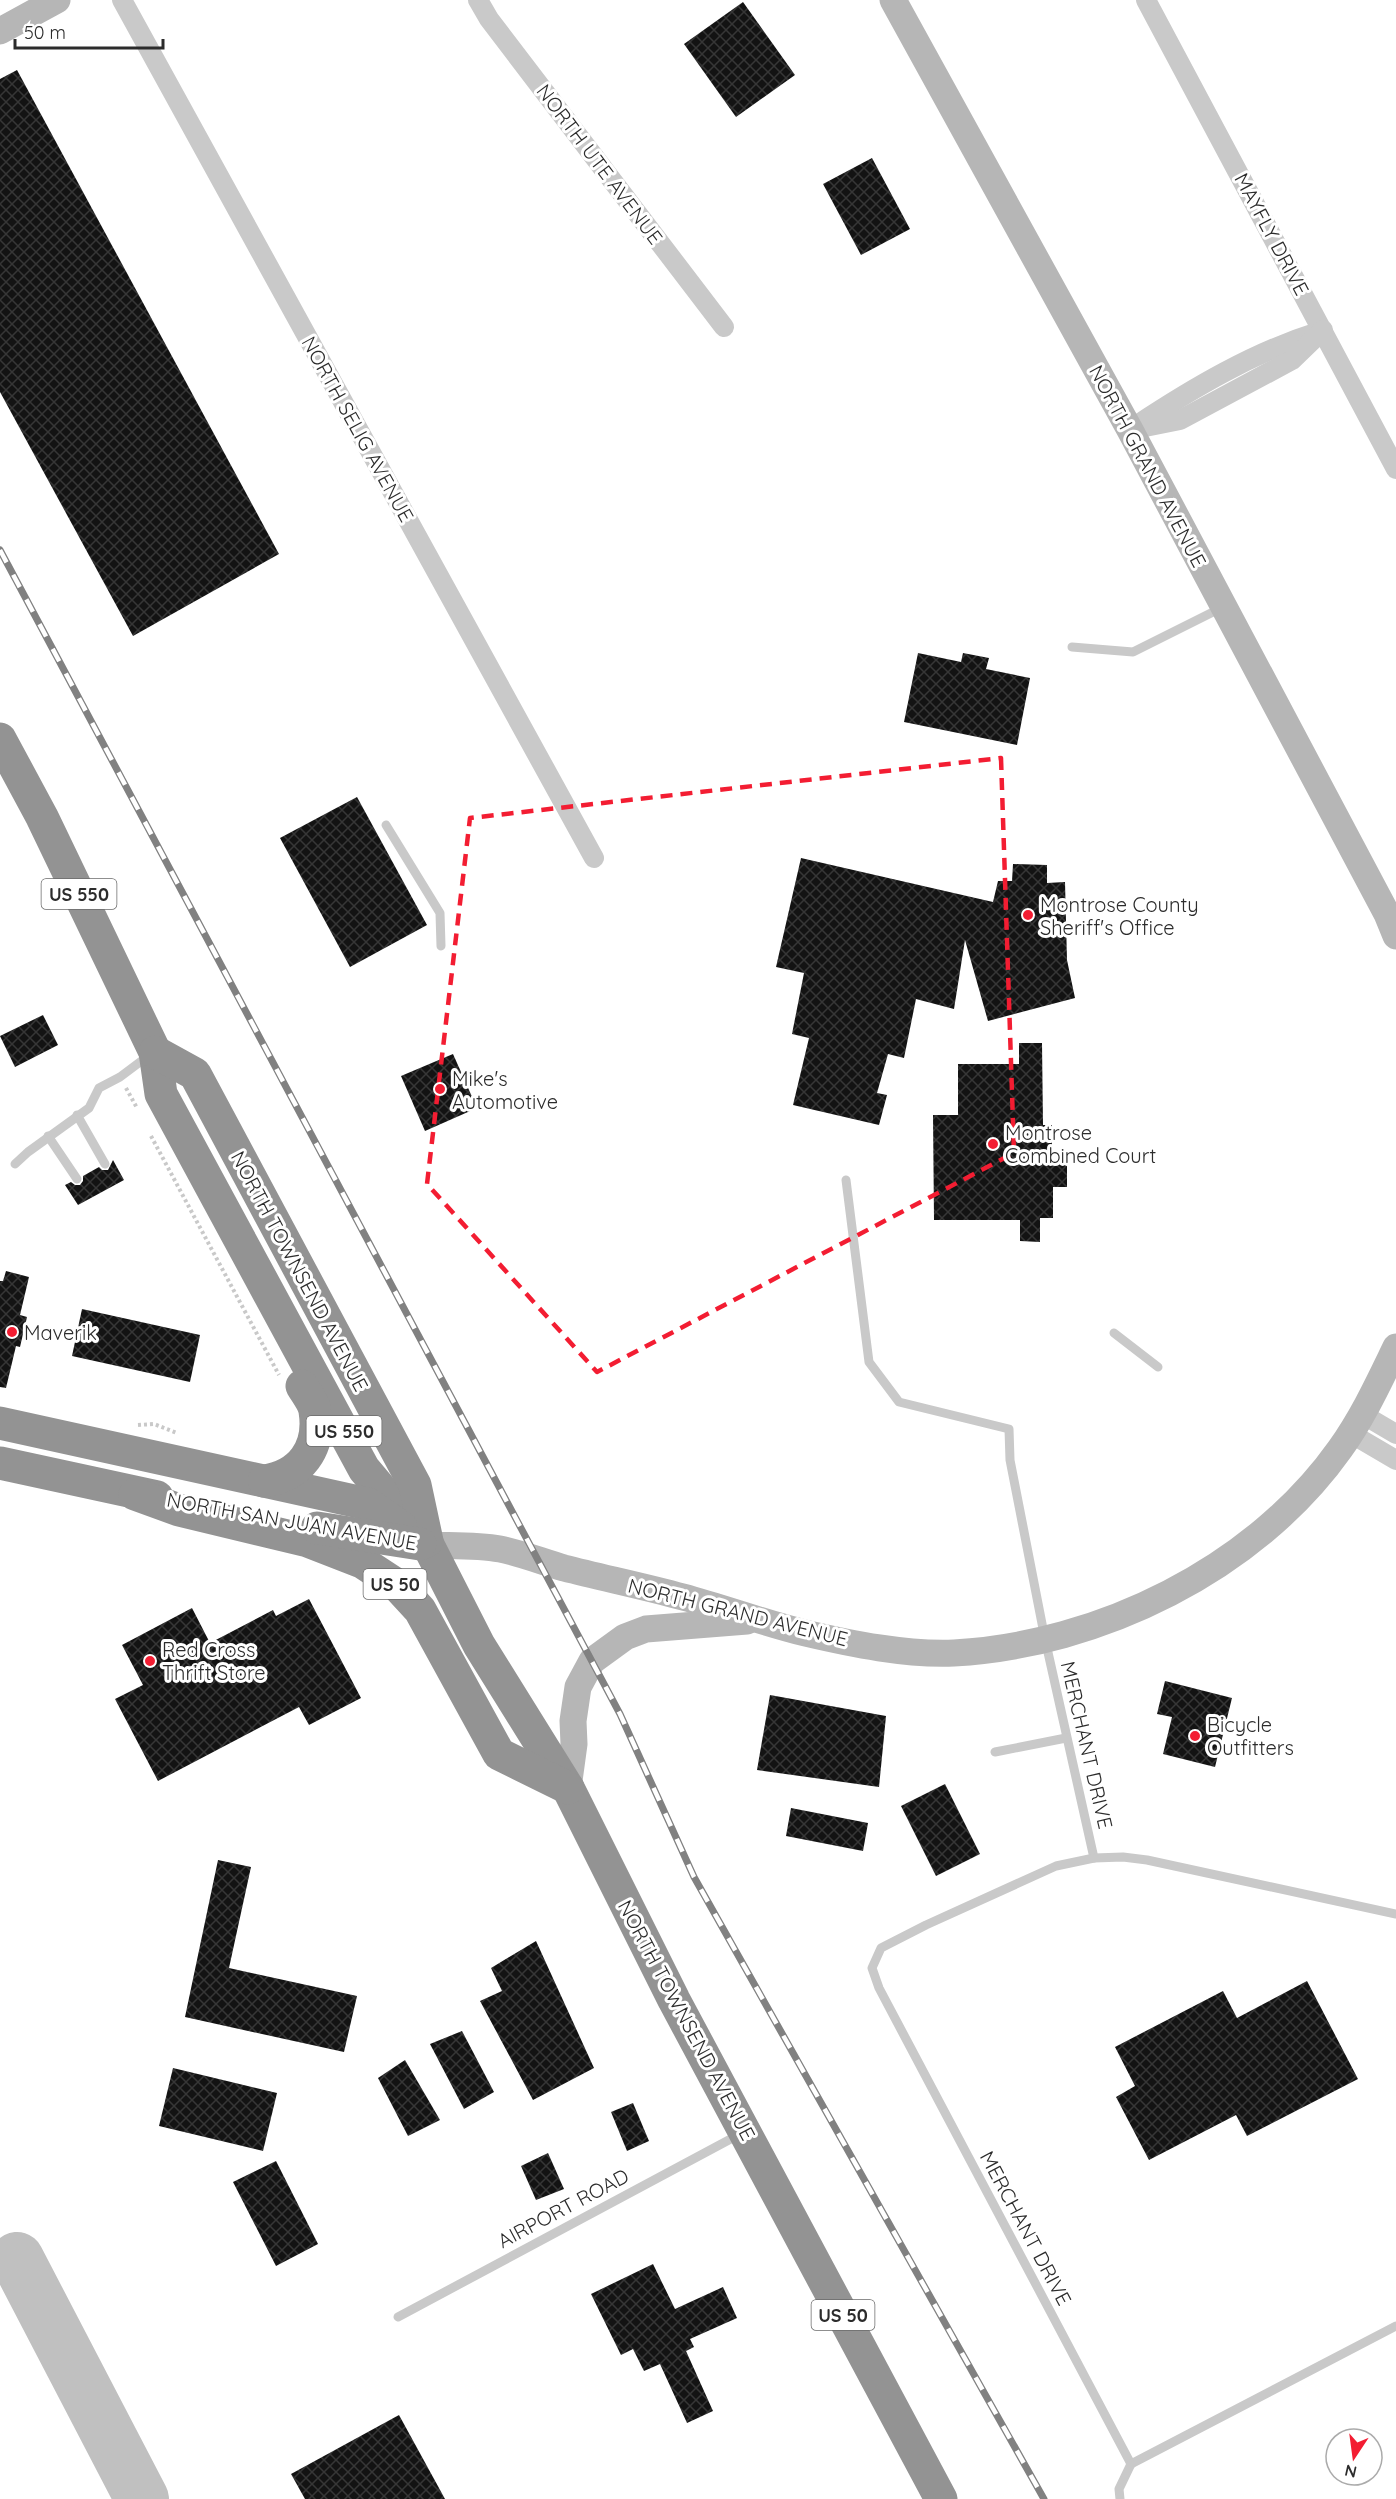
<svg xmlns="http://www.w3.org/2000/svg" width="1396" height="2499" font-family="Quicksand,sans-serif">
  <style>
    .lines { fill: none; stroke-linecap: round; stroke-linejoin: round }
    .taxiway { stroke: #c0c0c0; stroke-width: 54 }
    .building { fill: url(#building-cross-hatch) }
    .path { stroke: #c9c9c9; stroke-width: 4; stroke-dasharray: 3 3; stroke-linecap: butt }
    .lane { stroke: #c9c9c9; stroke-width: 9 }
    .street { stroke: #c9c9c9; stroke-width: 20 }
    .secondary { stroke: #b6b6b6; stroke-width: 27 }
    .highway { stroke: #939393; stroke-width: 33 }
    .rail-casing { stroke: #818181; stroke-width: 7 }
    .rail { stroke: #fff; stroke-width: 4.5; stroke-dasharray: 14; stroke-linecap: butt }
    .marked { fill: none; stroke: #f31d32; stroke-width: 4.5; stroke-dasharray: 12 8; stroke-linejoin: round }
    .poi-dot { fill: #f31d32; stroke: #fff; stroke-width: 2 }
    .labels { text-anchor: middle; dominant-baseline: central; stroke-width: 6; stroke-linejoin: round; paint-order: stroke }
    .shield { fill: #fff; stroke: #6b6b6b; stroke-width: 1.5 }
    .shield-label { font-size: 18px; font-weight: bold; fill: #2c2c2c }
    .street-label { font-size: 20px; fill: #2c2c2c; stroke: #fff }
    .poi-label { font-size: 20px; fill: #2c2c2c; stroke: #fff; text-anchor: start }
  </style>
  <defs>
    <pattern id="building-cross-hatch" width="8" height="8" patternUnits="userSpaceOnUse" patternTransform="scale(1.5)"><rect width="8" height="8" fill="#131313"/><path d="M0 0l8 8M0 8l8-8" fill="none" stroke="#363636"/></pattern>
  </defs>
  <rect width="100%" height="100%" fill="#fff"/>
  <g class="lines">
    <path class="taxiway" d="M17,2259L142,2499"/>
  </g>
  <g class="building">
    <path d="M743,2L795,75L736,117L684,44Z"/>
    <path d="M17,70L279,554L133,636L0,392V79Z"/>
    <path d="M872,158L910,229L861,255L823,184Z"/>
    <path d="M918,653L961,662L963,653L989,658L986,669L1030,678L1017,745L904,722Z"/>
    <path d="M357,797L427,925L350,967L280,838Z"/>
    <path d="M801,858L993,902L998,881H1012L1013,864L1047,865V883L1065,882L1067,960L1075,998L988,1021L965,940L954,1009L916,999L904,1058L888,1054L877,1093L887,1095L879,1125L793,1105L809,1038L792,1034L804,973L776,967Z"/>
    <path d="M43,1015L58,1045L15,1067L0,1036Z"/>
    <path d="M1019,1043H1042L1043,1125H1052V1162H1067V1187H1053V1218H1040V1242L1020,1241V1220H934L933,1115H958V1064H1019Z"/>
    <path d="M453,1054L477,1108L425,1131L401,1076Z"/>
    <path d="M113,1160L124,1180L78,1205L65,1185L71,1182L75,1185H80L83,1181V1176L99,1167L102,1170H108Z"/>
    <path d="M6,1271L29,1277L20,1315L27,1317L20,1347L16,1346L6,1388L0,1387V1281H3Z"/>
    <path d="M82,1309L200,1335L190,1382L72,1356Z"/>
    <path d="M309,1599L361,1698L309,1725L299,1707L158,1781L115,1699L143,1685L122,1645L192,1608L210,1643L273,1610L276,1616Z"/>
    <path d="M1165,1681L1232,1698L1215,1767L1163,1754L1172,1717L1157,1714Z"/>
    <path d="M770,1695L886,1716L879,1787L757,1770Z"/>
    <path d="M945,1784L980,1854L936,1876L901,1806Z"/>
    <path d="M791,1808L868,1823L863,1851L786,1836Z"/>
    <path d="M218,1860L251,1867L229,1968L357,1996L344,2052L185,2017Z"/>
    <path d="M536,1941L594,2068L533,2100L480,2001L502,1991L491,1968Z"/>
    <path d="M1307,1981L1358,2079L1247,2136L1236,2115L1149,2160L1116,2097L1135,2086L1115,2047L1223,1991L1237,2018Z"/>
    <path d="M462,2031L494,2092L464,2109L430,2044Z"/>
    <path d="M405,2060L440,2120L408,2136L378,2078Z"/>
    <path d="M173,2068L277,2093L263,2151L159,2126Z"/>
    <path d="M633,2103L649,2141L627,2151L611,2112Z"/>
    <path d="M548,2153L564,2189L536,2200L521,2166Z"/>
    <path d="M276,2161L318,2244L276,2266L233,2182Z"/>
    <path d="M653,2264L675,2309L723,2287L737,2318L690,2339L694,2347L686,2351L713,2411L687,2423L660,2364L644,2371L633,2349L621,2355L591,2294Z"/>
    <path d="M399,2415L445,2499H305L291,2474Z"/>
  </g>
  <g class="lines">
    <g class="path">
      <path d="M126,1088L137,1108"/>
      <path d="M151,1136L279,1375"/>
      <path d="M138,1425L154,1424L177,1433"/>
    </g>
    <g class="lane">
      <path d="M1072,647L1133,652L1221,608"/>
      <path d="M386,825L440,913L441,946"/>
      <path d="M77,1115L105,1164"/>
      <path d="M48,1136L77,1179"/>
      <path d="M15,1164L28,1152L89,1108L99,1088L120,1077L148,1056"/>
      <path d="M846,1180L869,1362L899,1402L1009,1429L1010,1460L1045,1639L1094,1858"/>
      <path d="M1114,1333L1158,1367"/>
      <path d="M995,1752L1066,1738"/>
      <path d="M398,2317L740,2134"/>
      <path d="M1131,2464L879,1988L872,1968L881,1948L926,1925L1056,1866L1094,1858L1123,1857L1147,1860L1396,1914"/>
      <path d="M1131,2464L1396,2326"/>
      <path d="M1120,2499L1119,2489L1131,2464"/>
    </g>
    <g class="street">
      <path d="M122,0L594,858"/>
      <path d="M478,0L489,19L724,327"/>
      <path d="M1146,0L1396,469"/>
      <path d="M1137,425C1193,388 1254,352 1318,332"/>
      <path d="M1130,430L1180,420L1292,360L1323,330"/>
      <path d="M1362,1414L1396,1434"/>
      <path d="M1350,1433L1396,1460"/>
    </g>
    <g class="secondary">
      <path d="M893,0L1130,430L1387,914L1396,936"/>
      <path d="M0,31L57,0"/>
      <path d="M428,1545C451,1546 477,1545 500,1549C521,1553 543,1562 564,1568C603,1578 643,1586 683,1597C724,1608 764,1623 805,1633C852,1644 906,1655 954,1653C1099,1645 1255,1569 1340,1449C1363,1417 1379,1382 1396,1347"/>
      <path d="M568,1788L574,1744L573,1721L578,1687L592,1661L625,1637L646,1629L747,1621"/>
    </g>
    <g class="highway">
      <path d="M0,739L42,817L155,1052L161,1094L364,1469L428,1545L479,1645L568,1788L674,2000L941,2499"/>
      <path d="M155,1052L195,1074L415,1485L427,1541"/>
      <path d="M0,1423L368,1504L401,1527"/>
      <path d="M0,1463L157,1497"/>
      <path d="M264,1481C300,1476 321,1449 315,1411C314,1403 306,1393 302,1386"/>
      <path d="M135,1494L179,1510L308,1541L362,1562L397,1585L420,1610L499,1754L568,1788"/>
      <path d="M317,1528L420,1544"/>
    </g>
    <defs>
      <path id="rail" d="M0,550L620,1714L694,1877L1044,2499"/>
    </defs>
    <use href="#rail" class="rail-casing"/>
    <use href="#rail" class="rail"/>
  </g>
  <path class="marked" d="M1001,758L1014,1153L597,1372L427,1184L470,818Z"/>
  <g class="poi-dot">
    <circle cx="1028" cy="915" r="6"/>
    <circle cx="440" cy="1089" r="6"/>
    <circle cx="993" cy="1144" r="6"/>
    <circle cx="12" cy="1332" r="6"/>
    <circle cx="150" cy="1661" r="6"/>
    <circle cx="1195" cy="1736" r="6"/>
  </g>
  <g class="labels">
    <g class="shield">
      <rect x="41.5" y="879" width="75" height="30" rx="4.5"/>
      <rect x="306.5" y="1416" width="75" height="30" rx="4.5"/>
      <rect x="363.5" y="1569" width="63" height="30" rx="4.5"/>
      <rect x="811.5" y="2300" width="63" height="30" rx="4.5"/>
    </g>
    <g class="shield-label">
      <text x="79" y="894">US 550</text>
      <text x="344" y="1431">US 550</text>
      <text x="395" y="1584">US 50</text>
      <text x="843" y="2315">US 50</text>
    </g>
    <g class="street-label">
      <text transform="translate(600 164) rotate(53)">NORTH UTE AVENUE</text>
      <text transform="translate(1272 234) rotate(62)">MAYFLY DRIVE</text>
      <text transform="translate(358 429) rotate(61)">NORTH SELIG AVENUE</text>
      <text transform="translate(1148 466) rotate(62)">NORTH GRAND AVENUE</text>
      <text transform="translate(300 1271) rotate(62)">NORTH TOWNSEND AVENUE</text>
      <text transform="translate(292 1521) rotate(10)">NORTH SAN JUAN AVENUE</text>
      <text transform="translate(738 1612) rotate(14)">NORTH GRAND AVENUE</text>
      <text transform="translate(1087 1745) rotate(77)">MERCHANT DRIVE</text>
      <text transform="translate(687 2020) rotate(62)">NORTH TOWNSEND AVENUE</text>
      <text transform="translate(563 2208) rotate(-28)">AIRPORT ROAD</text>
      <text transform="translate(1026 2228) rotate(62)">MERCHANT DRIVE</text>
    </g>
    <g class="poi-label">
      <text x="1040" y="904">Montrose County<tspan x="1040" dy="23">Sheriff's Office</tspan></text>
      <text x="452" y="1078">Mike's<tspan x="452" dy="23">Automotive</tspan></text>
      <text x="1005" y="1132">Montrose<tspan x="1005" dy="23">Combined Court</tspan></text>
      <text x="24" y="1332">Maverik</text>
      <text x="162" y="1649">Red Cross<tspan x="162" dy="23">Thrift Store</tspan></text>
      <text x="1207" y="1724">Bicycle<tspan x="1207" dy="23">Outfitters</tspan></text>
    </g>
  </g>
  <g transform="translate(1354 2457) rotate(193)"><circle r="28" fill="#ffffff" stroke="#ababab" stroke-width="1.5"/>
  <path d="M0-4.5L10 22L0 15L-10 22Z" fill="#f31d32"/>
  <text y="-9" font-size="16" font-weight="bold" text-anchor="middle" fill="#2c2c2c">N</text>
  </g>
  <path d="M15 39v9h148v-9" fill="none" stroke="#2c2c2c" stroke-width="3"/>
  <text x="24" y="39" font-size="18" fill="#2c2c2c" stroke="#ffffff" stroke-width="4.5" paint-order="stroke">50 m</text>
</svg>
